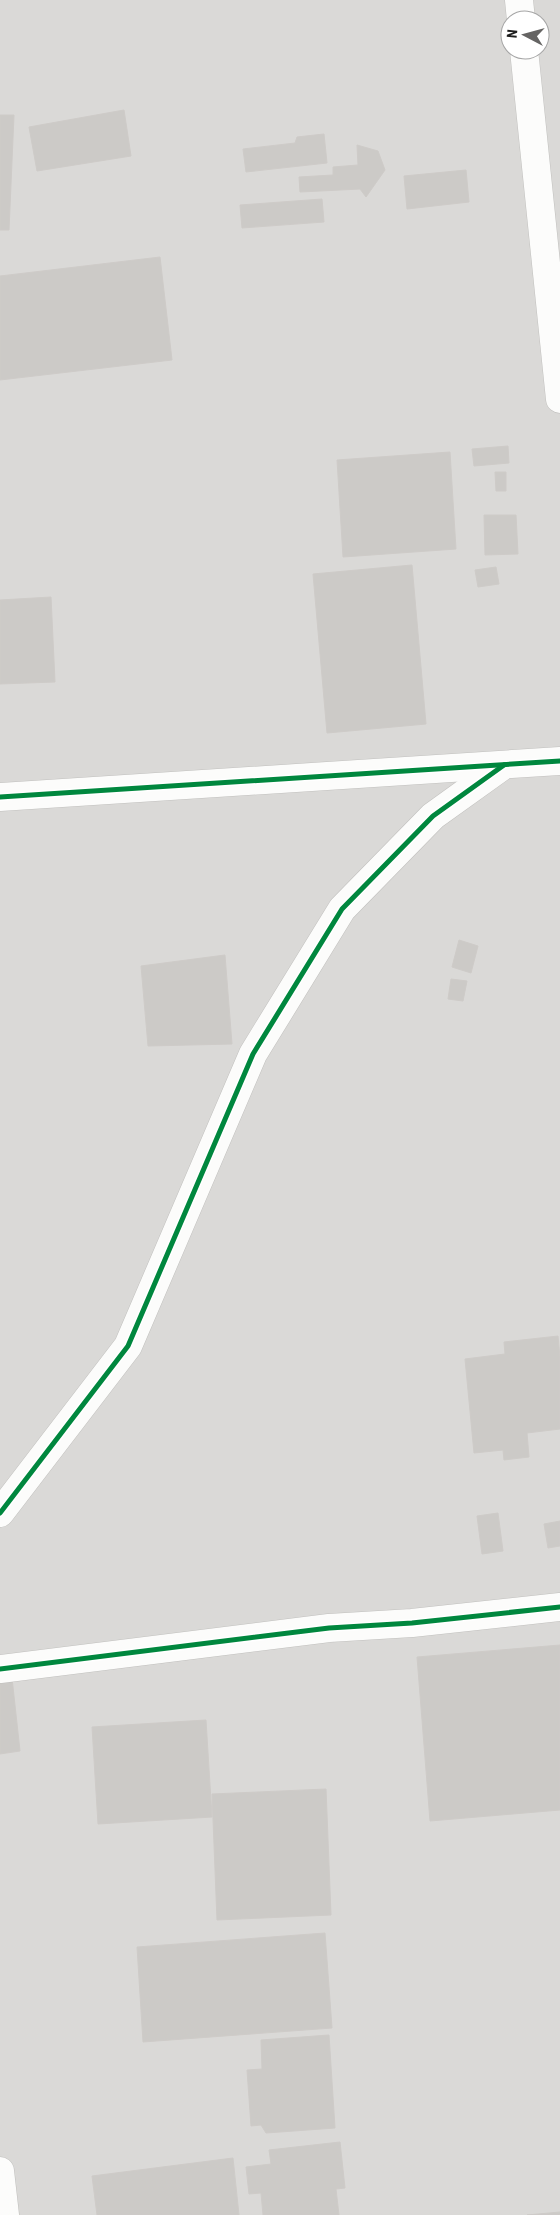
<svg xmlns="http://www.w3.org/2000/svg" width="560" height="2215" font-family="'Roboto Condensed',sans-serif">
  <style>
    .residential { fill: #dad9d7; fill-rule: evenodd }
    .building { fill: #cccac7; stroke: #cecbc8 }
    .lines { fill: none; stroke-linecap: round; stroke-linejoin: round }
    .minor-casing { stroke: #c1c0be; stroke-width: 29 }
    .minor { stroke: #fcfcfb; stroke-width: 28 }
    .cycleway-casing { stroke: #fff; stroke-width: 8 }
    .cycleway { stroke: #00873e; stroke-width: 5 }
  </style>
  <rect width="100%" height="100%" fill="#ebe9e6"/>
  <path class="residential" d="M0,0H560V2215H0ZM510,20H540V50H510Z"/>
  <g class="building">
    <path d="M124,110L131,156L37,171L29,127Z"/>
    <path d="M0,115H14L9,230H0Z"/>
    <path d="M324,134L327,163L246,172L243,149L295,143L297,137Z"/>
    <path d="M357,145L378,151L385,170L366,197L360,189L300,192L299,177L333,175V167L358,165Z"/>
    <path d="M466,170L469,202L407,209L404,176Z"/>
    <path d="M322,199L324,222L242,228L240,205Z"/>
    <path d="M160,257L172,360L0,380V276Z"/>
    <path d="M508,446L509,463L474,466L472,449Z"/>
    <path d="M450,452L456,549L343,557L337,460Z"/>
    <path d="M495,472H506V491H496Z"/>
    <path d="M484,515H516L518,554L485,555Z"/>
    <path d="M412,565L426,724L327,733L313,574Z"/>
    <path d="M496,567L499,584L478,587L475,570Z"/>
    <path d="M51,597L55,682L0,684V600Z"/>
    <path d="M459,940L478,946L471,973L452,967Z"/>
    <path d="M225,955L232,1044L148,1046L141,966Z"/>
    <path d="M451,979L467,981L463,1001L448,999Z"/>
    <path d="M558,1336L560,1357V1429L527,1433L529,1457L504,1460L503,1450L474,1453L465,1359L505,1354L504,1342Z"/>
    <path d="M498,1513L503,1551L482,1554L477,1516Z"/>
    <path d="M560,1521V1546L548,1548L544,1524Z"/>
    <path d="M560,1645V1810L430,1821L417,1657Z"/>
    <path d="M12,1678L20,1751L0,1754V1679Z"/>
    <path d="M206,1720L212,1817L98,1824L92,1727Z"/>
    <path d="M326,1789L331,1915L217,1920L212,1794Z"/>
    <path d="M325,1933L332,2028L143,2042L137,1947Z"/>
    <path d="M329,2035L335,2128L266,2133L261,2125L251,2126L247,2070L262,2069L261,2040Z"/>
    <path d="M340,2142L345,2188L336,2189L339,2215H263L261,2193L249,2194L246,2167L271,2164L269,2150Z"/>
    <path d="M233,2158L239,2215H97L92,2176Z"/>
    <path d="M560,2212V2215H527Z"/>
  </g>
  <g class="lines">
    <defs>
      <g id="minor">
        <path d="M519,0L521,20"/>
        <path d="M524,50L560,399"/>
        <path d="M0,797L560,761"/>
        <path d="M0,1513L128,1346L253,1054L342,909L433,816L504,765"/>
        <path d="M0,1669L329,1628L412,1623L560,1607"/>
        <path d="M0,2171L5,2215"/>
      </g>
    </defs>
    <use href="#minor" class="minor-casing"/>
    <use href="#minor" class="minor"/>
    <defs>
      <g id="cycleway">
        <path d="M0,797L560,761"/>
        <path d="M0,1513L128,1346L253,1054L342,909L433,816L504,765"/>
        <path d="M0,1669L329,1628L412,1623L560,1607"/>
      </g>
    </defs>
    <use href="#cycleway" class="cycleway-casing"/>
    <use href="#cycleway" class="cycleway"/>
  </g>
  <g transform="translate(525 35) rotate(276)"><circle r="24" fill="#ffffff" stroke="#a5a5a5"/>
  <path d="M0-4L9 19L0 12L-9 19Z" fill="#656463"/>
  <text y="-8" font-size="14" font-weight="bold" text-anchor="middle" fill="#1d1d1d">N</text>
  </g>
</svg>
